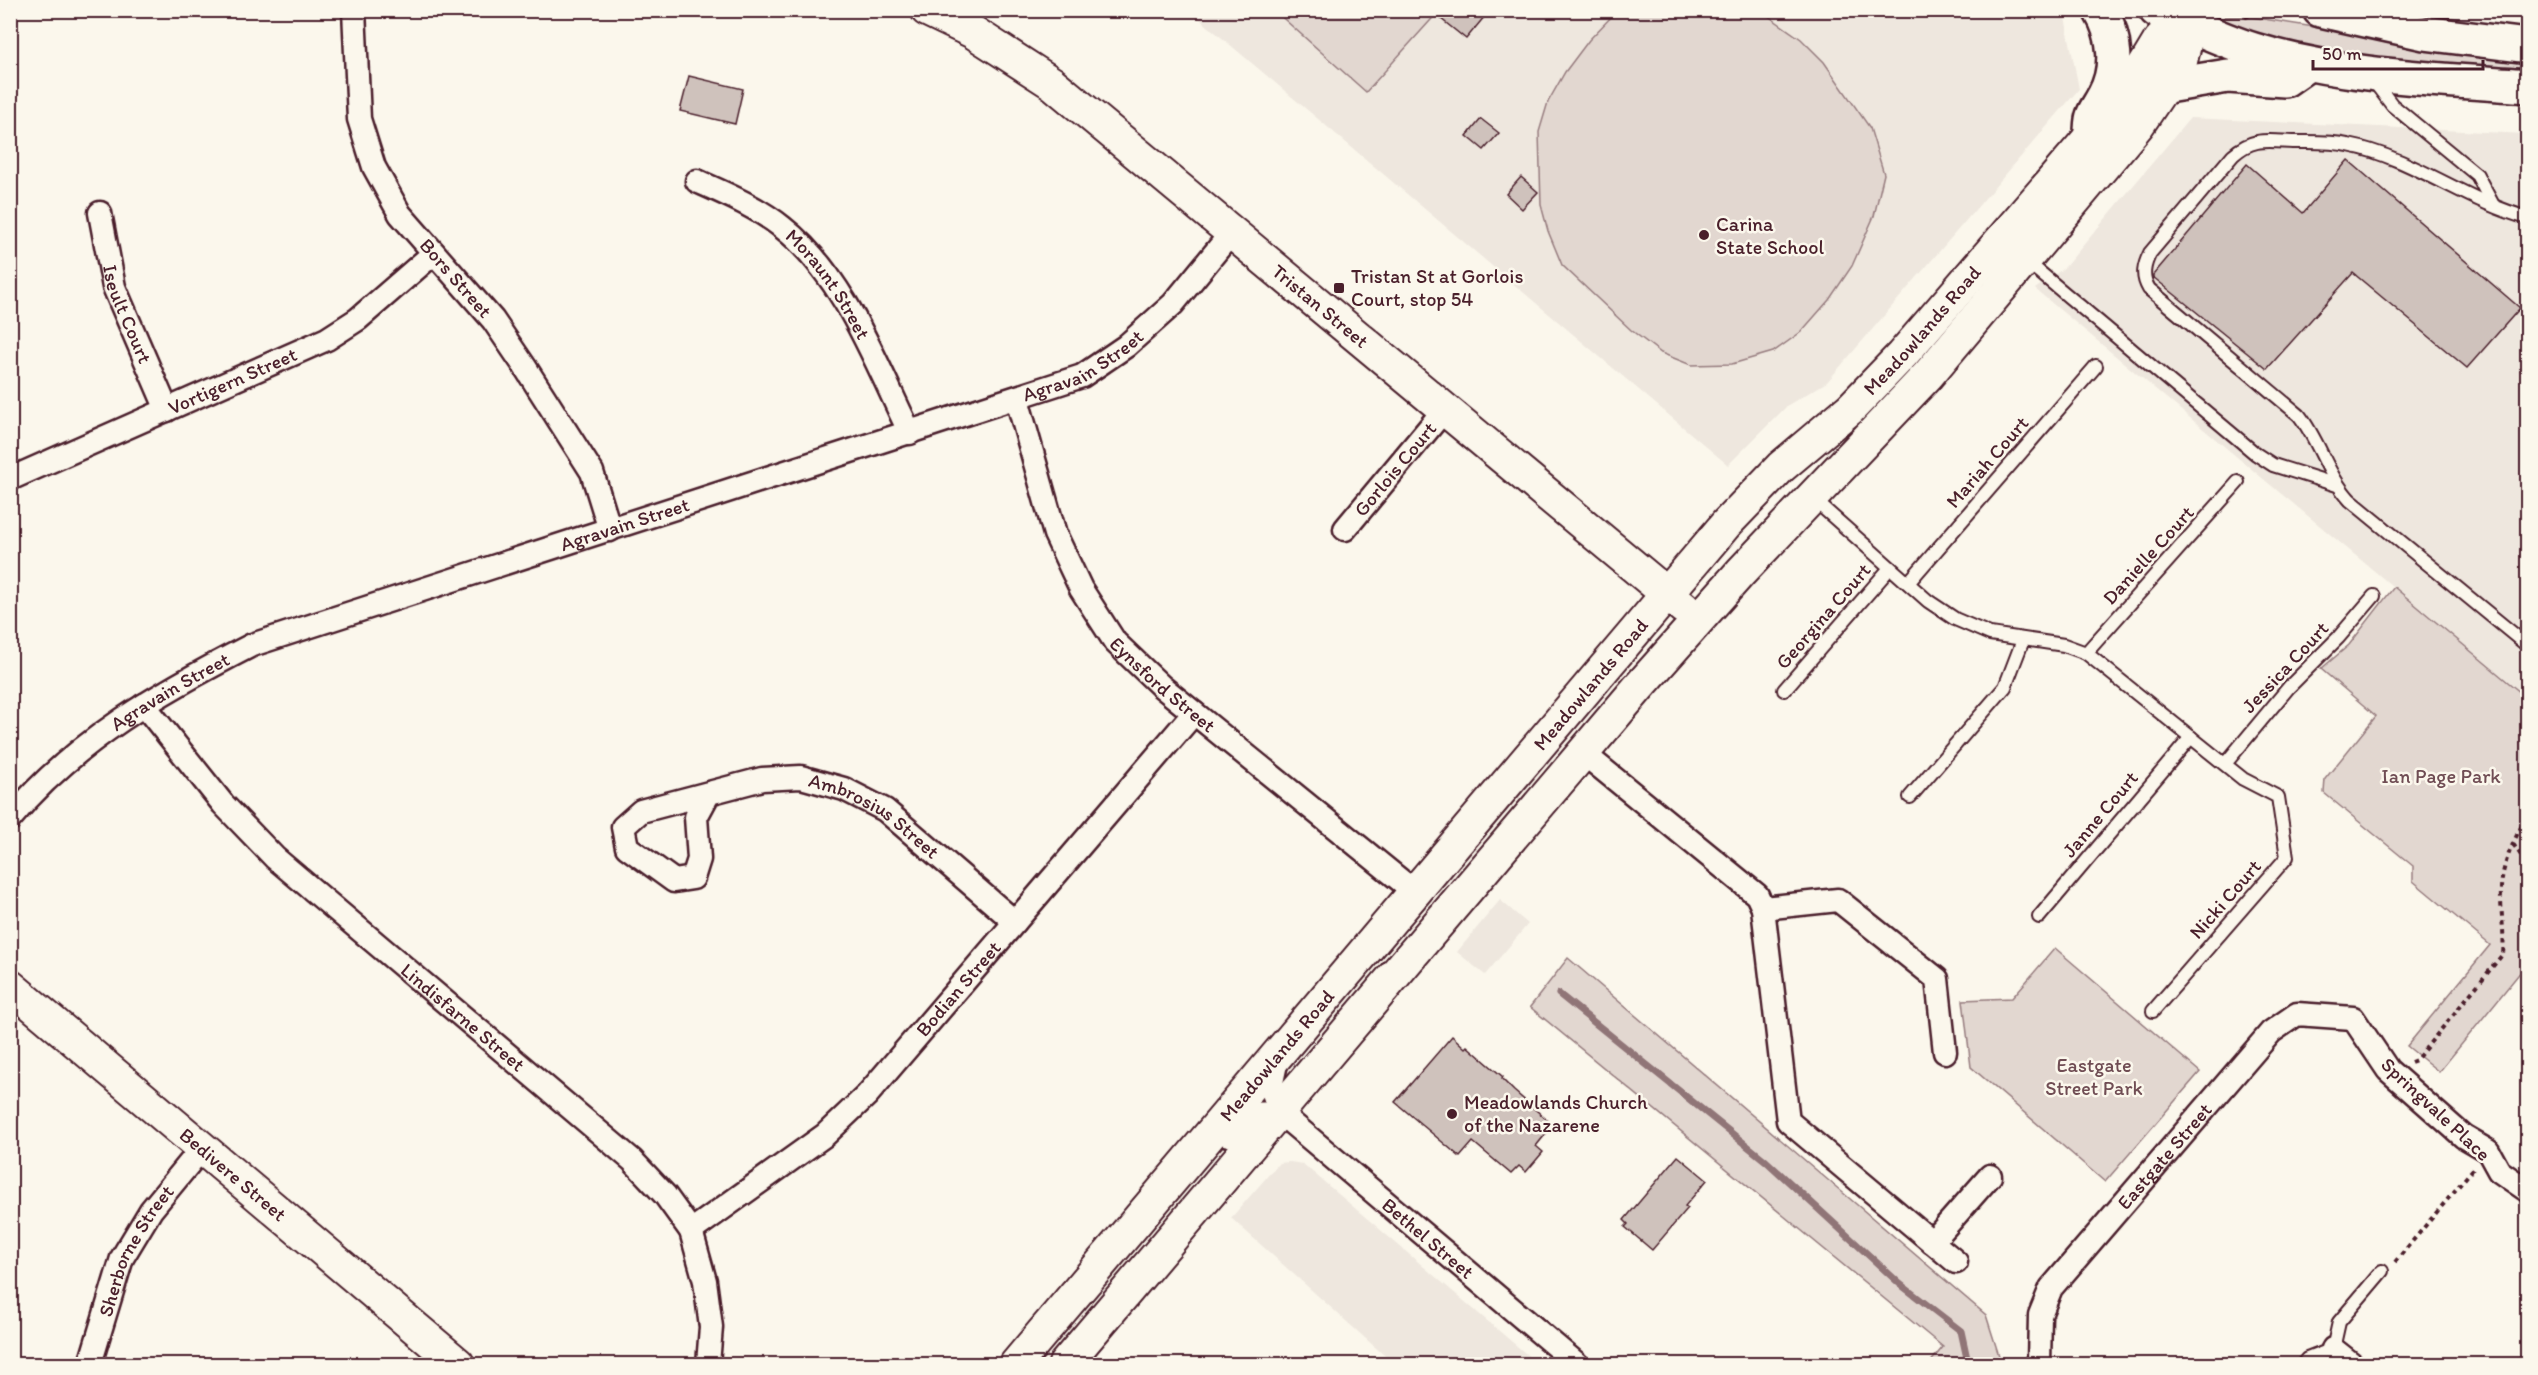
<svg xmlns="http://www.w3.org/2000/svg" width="2538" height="1375" font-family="Itim,sans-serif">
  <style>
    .built { fill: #eee7de }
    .green { fill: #e2d7d0; stroke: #967b7e; stroke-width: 1.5 }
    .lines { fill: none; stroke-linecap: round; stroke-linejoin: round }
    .stream { stroke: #907477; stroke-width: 7 }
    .building { fill: #cfc2bc; stroke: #4a1f2b; stroke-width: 1.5 }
    .lane-casing { stroke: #4a1f2b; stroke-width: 16 }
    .street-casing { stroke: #4a1f2b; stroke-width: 27 }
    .secondary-casing { stroke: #4a1f2b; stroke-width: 36 }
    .primary-casing { stroke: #4a1f2b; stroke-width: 38 }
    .path { stroke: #4a1f2b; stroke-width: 4; stroke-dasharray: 4.5 4.5; stroke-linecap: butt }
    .lane { stroke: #fbf7ec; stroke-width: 12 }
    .street { stroke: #fbf7ec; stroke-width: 22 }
    .secondary { stroke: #fbf7ec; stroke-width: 32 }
    .primary { stroke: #fbf7ec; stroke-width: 33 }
    .poi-dot { fill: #4a1f2b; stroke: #fbf7ec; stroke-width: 2 }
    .labels { text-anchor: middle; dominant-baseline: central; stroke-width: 5; stroke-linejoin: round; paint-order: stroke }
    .poi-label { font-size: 20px; fill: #4a1f2b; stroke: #fbf7ec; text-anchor: start }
    .street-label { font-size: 20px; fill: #4a1f2b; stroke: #fbf7ec }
    .park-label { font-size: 20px; fill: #704d54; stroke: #fbf7ec }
  </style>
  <rect width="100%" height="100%" fill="#fbf7ec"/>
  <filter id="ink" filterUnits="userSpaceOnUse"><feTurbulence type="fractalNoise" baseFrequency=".0167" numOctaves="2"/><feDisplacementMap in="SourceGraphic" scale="12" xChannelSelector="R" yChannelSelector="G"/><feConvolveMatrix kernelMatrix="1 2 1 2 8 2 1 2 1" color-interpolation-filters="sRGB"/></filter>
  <g filter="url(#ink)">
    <g class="built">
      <path d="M1190,11H2057L2065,17L2079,89L1827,382L1788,405L1728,465Z"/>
      <path d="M2190,118L2527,134V698L2035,289L2065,267Z"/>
      <path d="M1500,900L1528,924L1485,975L1457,952Z"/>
      <path d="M1290,1162L1303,1164L1538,1364H1394L1231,1218L1279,1163Z"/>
    </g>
    <g class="green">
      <path d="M1275,11H1439L1366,92Z"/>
      <path d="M1621,11H1761L1801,39L1824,62L1870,128L1884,174L1874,216L1852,266L1829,300L1801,332L1773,352L1732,364L1691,365L1661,353L1631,330L1562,265L1548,231L1541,205L1539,132L1548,102L1565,72L1589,40L1613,15Z"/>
      <path d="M2245,16L2333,30L2387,43L2527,64V79L2330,61L2219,21L2225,17Z"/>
      <path d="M2394,587L2527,698V964L2439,1072L2407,1046L2490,945L2413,881V866L2324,793L2325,779L2376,716L2321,669L2349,645Z"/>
      <path d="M2055,948L2200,1072L2105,1182L1971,1067L1963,1000L2012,998Z"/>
      <path d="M1568,958L1986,1315L2001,1362L1999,1364H1929L1943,1347L1530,1007Z"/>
    </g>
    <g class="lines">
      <path class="stream" d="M1559,994L1766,1161L1900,1284L1961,1331L1968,1363L1966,1364"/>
    </g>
    <g class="building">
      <path d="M1430,10H1490L1466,39Z"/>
      <path d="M689,76L743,89L735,124L680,111Z"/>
      <path d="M1481,119L1499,133L1484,150L1467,136Z"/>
      <path d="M2348,160L2520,308L2467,368L2353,273L2267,369L2153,277V275L2247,164L2303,213Z"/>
      <path d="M1521,177L1538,192L1522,209L1506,194Z"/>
      <path d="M1452,1036L1465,1048L1467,1046L1503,1077L1502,1079L1514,1091L1553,1125L1536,1146L1543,1152L1526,1172L1519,1166L1511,1174L1473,1142L1460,1157L1395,1102Z"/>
      <path d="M1678,1156L1707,1180L1685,1206L1688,1208L1652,1250L1625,1227L1628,1224L1624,1220Z"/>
    </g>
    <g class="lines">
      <defs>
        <g id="lane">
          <path d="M2373,80L2392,105L2477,175L2493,205"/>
          <path d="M2528,218C2465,201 2412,157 2348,145C2330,141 2311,142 2293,142C2267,141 2253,137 2233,155L2150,253C2144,265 2141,276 2149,289L2299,415C2320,442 2327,475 2350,500L2528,646"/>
          <path d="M2025,260L2256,454L2273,465L2337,485"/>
          <path d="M1812,498L1928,601L1955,619L1990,634L2064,645L2086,653L2243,779L2278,797L2287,857L2153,1011"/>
          <path d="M1908,583L2096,366"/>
          <path d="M2086,653L2238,482"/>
          <path d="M1784,690L1890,568"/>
          <path d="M2225,764L2289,687L2338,638L2374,596"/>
          <path d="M1910,797L2005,687L2023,640"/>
          <path d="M2039,917L2191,737"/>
          <path d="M2303,1364L2307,1359L2333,1349L2339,1322L2382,1271"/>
        </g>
        <g id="street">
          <path id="s1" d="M354,10L359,119L374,167L400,214L493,320L525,367L592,472L610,530"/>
          <path id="s2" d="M697,181C726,194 757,207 782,227C845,276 876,364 910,433"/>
          <path id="s3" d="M100,213L114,287L167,410"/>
          <path id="s4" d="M1017,399L1055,534L1081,589L1115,642L1161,686L1416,893"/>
          <path id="s5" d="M10,479L327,339L358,319L434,253"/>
          <path id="s6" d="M1345,529L1445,409"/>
          <path id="s7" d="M144,705L223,804L275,858L632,1160L665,1195L691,1231L705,1281L711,1327L708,1364"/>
          <path d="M1583,753L1757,895L1763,908L1788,1121L1956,1262"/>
          <path id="s8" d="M709,793L696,817L699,859L693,878L674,881L627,847L623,827L641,811L762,779L801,777L844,789L885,810L1015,922"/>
          <path id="s9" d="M10,819C74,741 164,690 252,645L1082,376L1126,346L1173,304L1232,232"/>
          <path d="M1763,908L1838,900L1937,979L1945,1052"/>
          <path id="s10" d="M1277,1059L1271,1087L1280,1113L1577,1364"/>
          <path d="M1228,1135L1247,1114L1280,1113"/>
          <path id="s11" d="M691,1231L825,1135L867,1095L1194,713"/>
          <path d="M1932,1242L1990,1176"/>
          <path d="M2333,1349L2352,1364"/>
          <path id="s12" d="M90,1364L122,1258L151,1210L202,1148"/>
          <path id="s13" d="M2039,1364L2040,1315L2051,1288L2271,1032L2297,1014L2353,1018L2388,1070L2464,1137L2488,1151L2499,1171L2528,1191"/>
        </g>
        <g id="secondary">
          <path id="s14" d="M927,10L973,32L1052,83L1684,608"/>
          <path id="s15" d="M10,986L458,1364"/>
          <path id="s16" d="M1016,1364L1726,524L1781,467L1851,408L1902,355L2128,93L2160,40L2193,10"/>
          <path d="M1065,1364L1638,688L1741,572L1928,375L2138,125L2181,61L2185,44L2178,10"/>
        </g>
        <g id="primary">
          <path d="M2156,10C2189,24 2221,40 2254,50C2343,77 2436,79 2528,86"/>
          <path d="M2320,10L2424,33L2528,46"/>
          <path d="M2167,86L2228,76L2285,80L2308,64"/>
          <path d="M2091,135C2091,112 2094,115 2104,96C2119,69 2116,36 2100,10"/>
        </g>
      </defs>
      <use href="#lane" class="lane-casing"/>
      <use href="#street" class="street-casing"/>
      <use href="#secondary" class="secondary-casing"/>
      <use href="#primary" class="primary-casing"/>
      <g class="path">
        <path d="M2245,17L2254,14L2257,10"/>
        <path d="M2513,844L2528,865"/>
        <path d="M2411,1062L2416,1060L2503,954C2505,932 2500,910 2501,888C2502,863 2516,836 2528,814"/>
        <path d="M2395,1262L2473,1169"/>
      </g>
      <use href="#lane" class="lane"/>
      <use href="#street" class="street"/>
      <use href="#secondary" class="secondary"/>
      <use href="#primary" class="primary"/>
    </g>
  </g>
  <g class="poi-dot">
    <circle cx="1704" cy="235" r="6"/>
    <rect x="1333" y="282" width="12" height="12" rx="3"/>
    <circle cx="1452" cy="1114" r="6"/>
  </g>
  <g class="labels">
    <g class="poi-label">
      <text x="1716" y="224">Carina<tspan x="1716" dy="23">State School</tspan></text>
      <text x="1351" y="276">Tristan St at Gorlois<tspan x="1351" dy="23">Court, stop 54</tspan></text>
      <text x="1464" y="1102">Meadowlands Church<tspan x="1464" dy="23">of the Nazarene</tspan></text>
    </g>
    <g class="street-label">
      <text stroke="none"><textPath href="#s1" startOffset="298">Bors Street</textPath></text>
      <text stroke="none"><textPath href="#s2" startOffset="171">Moraunt Street</textPath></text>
      <text stroke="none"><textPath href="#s14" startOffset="494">Tristan Street</textPath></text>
      <text stroke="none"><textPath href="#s3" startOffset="105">Iseult Court</textPath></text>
      <text stroke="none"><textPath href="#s16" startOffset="1376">Meadowlands Road</textPath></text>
      <text stroke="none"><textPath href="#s9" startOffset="1178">Agravain Street</textPath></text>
      <text stroke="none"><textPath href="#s5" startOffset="243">Vortigern Street</textPath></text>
      <text transform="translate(1987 462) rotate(-49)">Mariah Court</text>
      <text stroke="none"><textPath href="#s6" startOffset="78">Gorlois Court</textPath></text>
      <text stroke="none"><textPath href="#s9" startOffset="692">Agravain Street</textPath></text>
      <text transform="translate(2148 555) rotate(-48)">Danielle Court</text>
      <text transform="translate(1823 616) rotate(-49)">Georgina Court</text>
      <text transform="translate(2285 667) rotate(-47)">Jessica Court</text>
      <text stroke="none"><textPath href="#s4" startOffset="328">Eynsford Street</textPath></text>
      <text stroke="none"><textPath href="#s16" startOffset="890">Meadowlands Road</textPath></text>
      <text stroke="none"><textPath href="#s9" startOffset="206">Agravain Street</textPath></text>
      <text transform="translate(2100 814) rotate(-50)">Janne Court</text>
      <text stroke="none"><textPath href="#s8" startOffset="459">Ambrosius Street</textPath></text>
      <text transform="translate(2225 899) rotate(-49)">Nicki Court</text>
      <text stroke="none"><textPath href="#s11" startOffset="363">Bodian Street</textPath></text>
      <text stroke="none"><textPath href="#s7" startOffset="448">Lindisfarne Street</textPath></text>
      <text stroke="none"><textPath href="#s16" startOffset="404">Meadowlands Road</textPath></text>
      <text transform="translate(2436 1109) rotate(43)">Springvale Place</text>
      <text stroke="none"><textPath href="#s13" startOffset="252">Eastgate Street</textPath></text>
      <text stroke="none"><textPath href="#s15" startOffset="292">Bedivere Street</textPath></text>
      <text stroke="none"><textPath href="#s10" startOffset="250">Bethel Street</textPath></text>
      <text stroke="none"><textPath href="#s12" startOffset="123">Sherborne Street</textPath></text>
    </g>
    <g class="park-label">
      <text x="2441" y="776">Ian Page Park</text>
      <text x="2094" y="1065">Eastgate<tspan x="2094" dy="23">Street Park</tspan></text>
    </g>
  </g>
  <rect width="2538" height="1375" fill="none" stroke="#fbf7ec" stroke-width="36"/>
  <rect x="18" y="18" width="2502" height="1339" fill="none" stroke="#4a1f2b" stroke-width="2" filter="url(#ink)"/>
  <path d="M2313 60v9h170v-9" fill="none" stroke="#4a1f2b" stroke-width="3"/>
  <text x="2322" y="60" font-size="18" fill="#4a1f2b" stroke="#fbf7ec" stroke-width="4.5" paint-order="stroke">50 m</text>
</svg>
